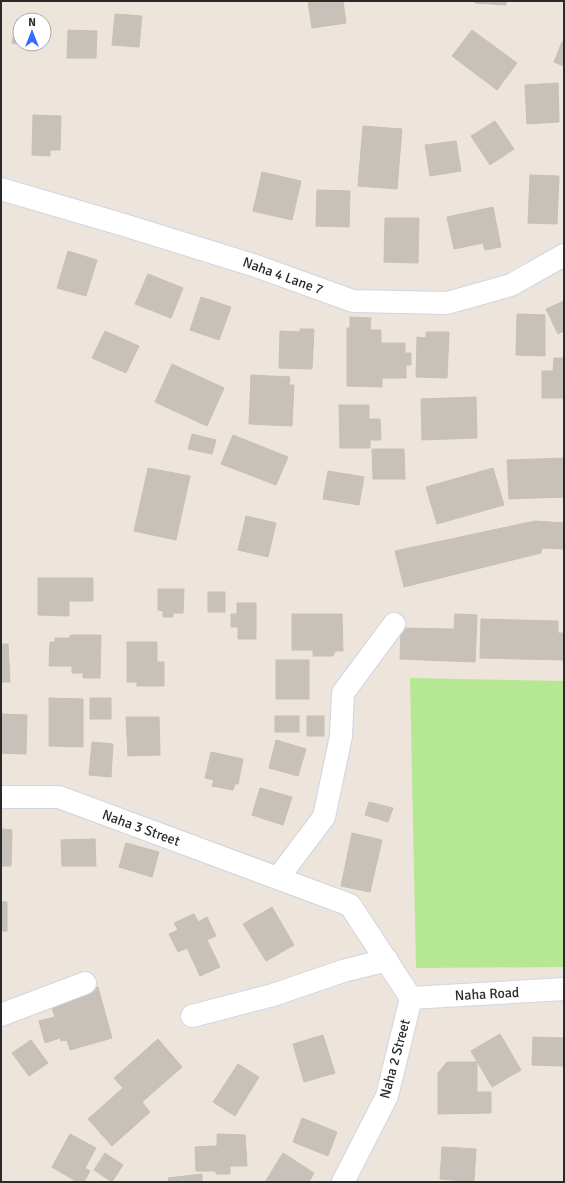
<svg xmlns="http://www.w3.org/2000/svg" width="565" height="1183" font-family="Signika,sans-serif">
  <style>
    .green { fill: #b6e893 }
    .building { fill: #c8c1ba; stroke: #c9c0b4 }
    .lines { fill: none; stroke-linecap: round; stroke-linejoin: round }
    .minor-casing { stroke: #d0d5e4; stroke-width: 24 }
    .minor { stroke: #fff; stroke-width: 22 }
    .labels { text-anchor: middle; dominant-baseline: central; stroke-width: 3; stroke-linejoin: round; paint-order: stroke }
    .street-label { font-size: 14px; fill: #2a2a2a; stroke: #fff }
  </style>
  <rect width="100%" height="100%" fill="#ede4db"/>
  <path class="green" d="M410,678L564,681V967L416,968Z"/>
  <g class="building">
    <path d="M308,1H343L346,23L312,28Z"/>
    <path d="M475,1H506V5L475,3Z"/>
    <path d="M115,14L142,16L139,47L112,45Z"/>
    <path d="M17,19L22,20H20V44H39L38,48L12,43Z"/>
    <path d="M68,30L97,31L96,58H67Z"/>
    <path d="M472,30L517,63L497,90L452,56Z"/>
    <path d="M562,42H564V66L554,62Z"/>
    <path d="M558,83L559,122L527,124L525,85Z"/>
    <path d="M33,115L61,116L60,150H50V156L32,155Z"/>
    <path d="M495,121L514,149L490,165L471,136Z"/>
    <path d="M363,126L402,129L397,189L358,186Z"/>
    <path d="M456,141L461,171L430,176L425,145Z"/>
    <path d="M262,172L301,181L292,220L253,211Z"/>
    <path d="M530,175L559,176L557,224L528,223Z"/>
    <path d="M317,190L350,191L349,227L316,226Z"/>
    <path d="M493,207L501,247L485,250L483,243L454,249L447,217Z"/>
    <path d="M385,218H419L418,263L384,262Z"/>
    <path d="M68,251L97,260L86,296L57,288Z"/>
    <path d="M148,274L183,288L171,318L135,304Z"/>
    <path d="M201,297L231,307L219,340L190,330Z"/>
    <path d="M564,301V331L558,334L546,309Z"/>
    <path d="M517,314L545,315V356L516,355Z"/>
    <path d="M350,317L371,318L370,330H381V343H405V353H411V365H406V378H382V387L347,386V328H350Z"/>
    <path d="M300,329H314L312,369L279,368L280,331L300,332Z"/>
    <path d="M105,331L139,346L126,373L92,358Z"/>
    <path d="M426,332H449L447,378L416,377L417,337L426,338Z"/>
    <path d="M554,358H564V398H542V371H553Z"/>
    <path d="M172,364L224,388L207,426L155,402Z"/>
    <path d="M251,375L290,377L289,385H294L292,426L249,424Z"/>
    <path d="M476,397L477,438L422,440L421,399Z"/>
    <path d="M339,405H369V419H380L381,440H370V448H340Z"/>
    <path d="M192,434L216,440L212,454L188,449Z"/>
    <path d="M233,435L288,457L276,485L221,464Z"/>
    <path d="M372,449H404L405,479H373Z"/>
    <path d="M564,458V497L509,499L507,460Z"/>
    <path d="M148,468L190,476L176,540L134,531Z"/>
    <path d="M493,468L504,505L437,524L426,487Z"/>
    <path d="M328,471L364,477L359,505L323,499Z"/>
    <path d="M246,516L276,523L268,557L238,550Z"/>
    <path d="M535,521L564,523V549L542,548L541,553L404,587L395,551Z"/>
    <path d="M38,578H93V601H69V616L38,615Z"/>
    <path d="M158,589H184L183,613H173V617H163V611L158,610Z"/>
    <rect x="208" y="592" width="17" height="20"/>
    <path d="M237,603H256V639H238V627H231V614H237Z"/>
    <path d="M292,614H342L343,651H335L333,656H313V650H292Z"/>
    <path d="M455,614L477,615L475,662L400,659L401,628L454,629Z"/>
    <path d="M481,619L558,621V633H564V660L480,658Z"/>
    <path d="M71,635H101L100,678H83V673H72V666H49L50,642H55V638H69Z"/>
    <path d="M127,642H157V662H164V686H137V682H127Z"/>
    <path d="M1,644H8L10,682H1Z"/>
    <rect x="276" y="660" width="33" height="39"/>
    <path d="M49,698L83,699V747L49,746Z"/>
    <rect x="90" y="698" width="21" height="21"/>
    <path d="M1,714L27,715L26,754L1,753Z"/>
    <rect x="275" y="716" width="24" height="16"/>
    <rect x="307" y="716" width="17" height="20"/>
    <path d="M126,717H159L160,755L128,756Z"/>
    <path d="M276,740L306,749L298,776L269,768Z"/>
    <path d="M92,742L113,744L111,777L89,775Z"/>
    <path d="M211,752L243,759L238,784H235L233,790L212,786L214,780L205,778Z"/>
    <path d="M260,788L292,797L283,825L252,815Z"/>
    <path d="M369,802L393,808L388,822L365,815Z"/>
    <path d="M1,829L12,830L11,866H1Z"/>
    <path d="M352,833L382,840L370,892L341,886Z"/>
    <path d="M95,839L96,866H62L61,840Z"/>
    <path d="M126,843L159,852L152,877L119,867Z"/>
    <rect x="1" y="902" width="6" height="29"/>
    <path d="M272,907L294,945L266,961L243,924Z"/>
    <path d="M194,914L198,922L207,917L216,936L207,940L220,967L200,976L187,948L178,952L169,934L178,930L174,923Z"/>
    <path d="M98,987L112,1038L70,1050L67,1040L61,1041L60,1038L45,1043L39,1021L55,1017L50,1002Z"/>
    <path d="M500,1034L521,1070L492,1087L471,1051Z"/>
    <path d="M323,1035L335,1073L304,1082L293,1044Z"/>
    <path d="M533,1037L564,1038V1066L532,1065Z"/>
    <path d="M158,1039L182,1067L142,1102L150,1112L112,1146L88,1119L123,1088L114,1078Z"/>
    <path d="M31,1040L48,1063L29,1076L12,1053Z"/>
    <path d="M447,1062H477V1092H491V1113L438,1114V1073Z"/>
    <path d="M238,1064L259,1077L235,1116L213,1102Z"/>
    <path d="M302,1118L337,1132L328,1156L293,1142Z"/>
    <path d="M70,1134L96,1148L85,1168L90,1171L84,1182H77L52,1167Z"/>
    <path d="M217,1134L245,1135L247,1166H230V1174H216V1171H196L195,1147L217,1146Z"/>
    <path d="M442,1147L476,1149L474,1182L440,1179Z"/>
    <path d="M105,1153L123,1165L112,1182L94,1170Z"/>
    <path d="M283,1153L314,1173L309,1182H265Z"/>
    <path d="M202,1174V1182H169L168,1178Z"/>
  </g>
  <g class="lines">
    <defs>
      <g id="minor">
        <path d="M1,189L124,225L256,266L353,301L447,303L511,285L564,255"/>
        <path d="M1,797H59L350,905L411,998"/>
        <path d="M278,878L324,817L341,736L343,693L394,624"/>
        <path d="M411,998L564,989"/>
        <path d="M1,1015L85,983"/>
        <path d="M192,1016L273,995L343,971L387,960"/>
        <path d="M343,1182L387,1096L411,998"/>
      </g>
    </defs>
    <use href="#minor" class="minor-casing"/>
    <use href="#minor" class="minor"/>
  </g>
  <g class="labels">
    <g class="street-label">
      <text transform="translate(283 276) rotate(20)">Naha 4 Lane 7</text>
      <text transform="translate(141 828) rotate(20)">Naha 3 Street</text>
      <text transform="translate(487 994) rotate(-3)">Naha Road</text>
      <text transform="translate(395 1059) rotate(-75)">Naha 2 Street</text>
    </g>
  </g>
  <rect width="565" height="1183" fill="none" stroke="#2a2a2a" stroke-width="4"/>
  <g transform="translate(32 32)"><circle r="19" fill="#ffffff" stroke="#aaaaaa"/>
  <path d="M0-3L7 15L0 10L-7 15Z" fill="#366bff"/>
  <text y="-6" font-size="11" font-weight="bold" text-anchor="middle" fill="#2a2a2a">N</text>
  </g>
</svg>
